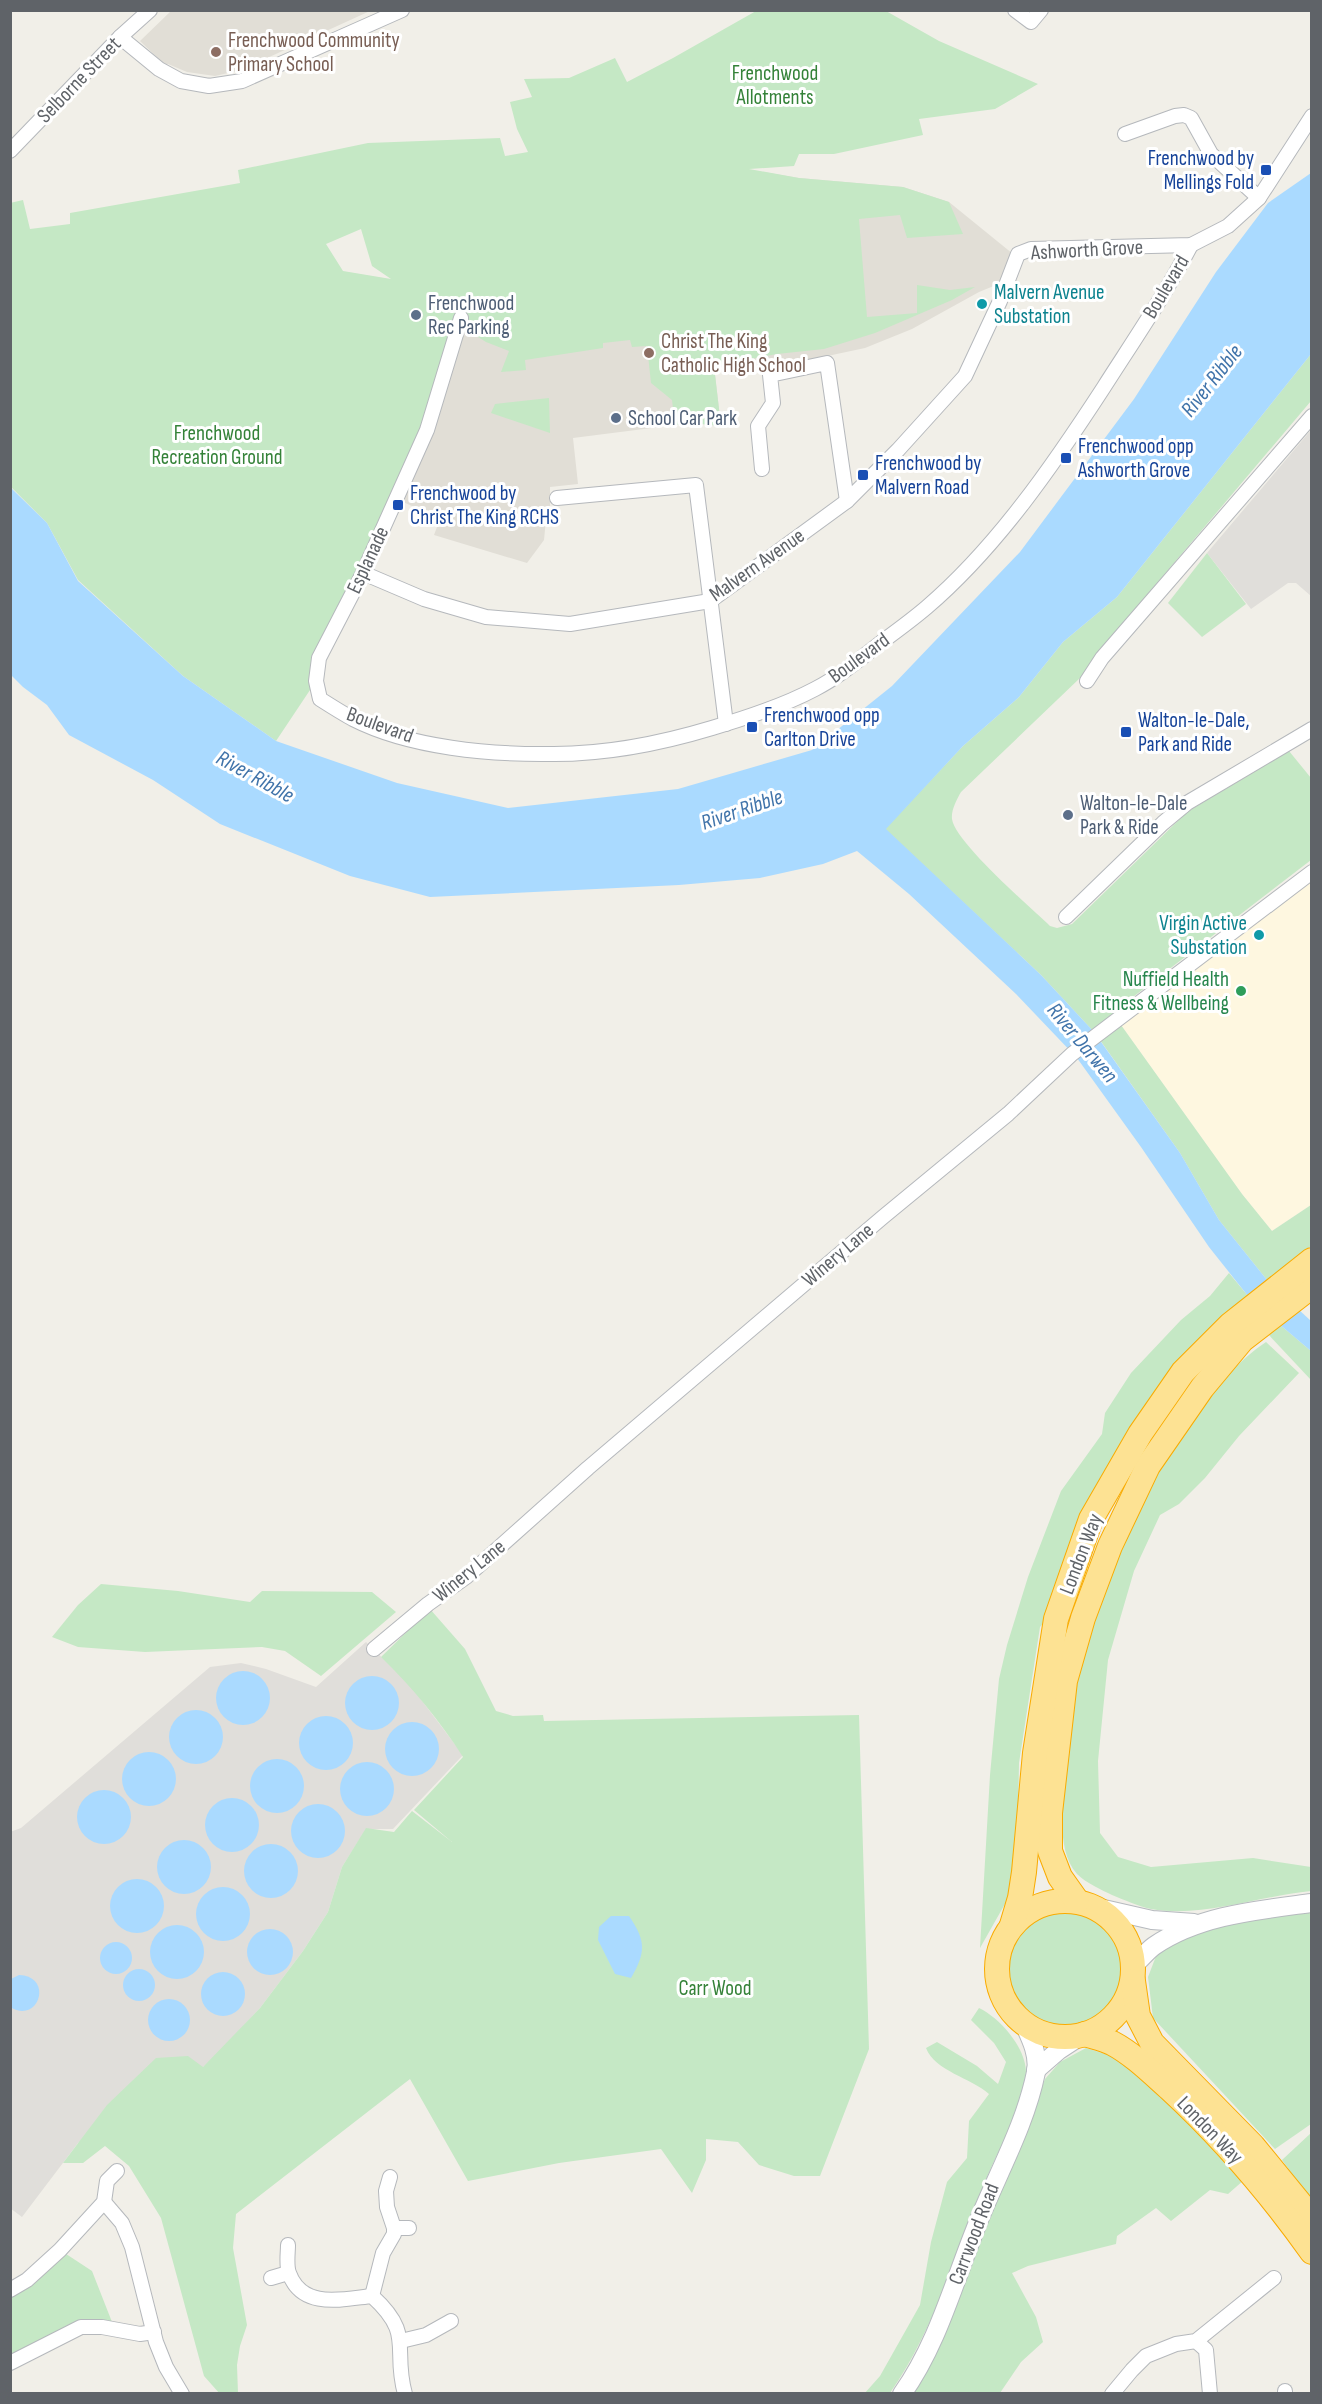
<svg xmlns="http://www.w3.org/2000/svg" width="1322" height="2404" font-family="'Sofia Sans Condensed',sans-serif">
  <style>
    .commercial { fill: #fef7e0 }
    .industrial { fill: #e0deda }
    .education { fill: #e1ded6 }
    .green { fill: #c5e8c5; fill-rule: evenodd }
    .water { fill: #aadaff }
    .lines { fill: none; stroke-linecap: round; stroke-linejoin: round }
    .street-casing { stroke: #b5b8bc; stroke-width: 16 }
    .secondary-casing { stroke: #b6babf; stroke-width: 20 }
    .highway-casing { stroke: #f9ab00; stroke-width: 26 }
    .street { stroke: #fff; stroke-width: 14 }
    .secondary { stroke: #fff; stroke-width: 18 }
    .highway { stroke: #fde293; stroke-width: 24 }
    .education-dot { fill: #8d6e63; stroke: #fff; stroke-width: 2 }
    .transit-dot { fill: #1a4fb4; stroke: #fff; stroke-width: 2 }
    .culture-dot { fill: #0f9aa8; stroke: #fff; stroke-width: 2 }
    .service-dot { fill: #5c6f8a; stroke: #fff; stroke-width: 2 }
    .leisure-dot { fill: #2e9e5b; stroke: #fff; stroke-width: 2 }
    .labels { text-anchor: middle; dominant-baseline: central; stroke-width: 6; stroke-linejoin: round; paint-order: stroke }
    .education-label { font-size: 21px; fill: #785e54; stroke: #fff; text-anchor: start }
    .park-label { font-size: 21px; fill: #348238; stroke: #fff }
    .street-label { font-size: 21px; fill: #5f6368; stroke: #fff }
    .transit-label { font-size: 21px; fill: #164399; stroke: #fff; text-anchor: start }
    .culture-label { font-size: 21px; fill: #0d838f; stroke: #fff; text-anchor: start }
    .service-label { font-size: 21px; fill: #4e5e75; stroke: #fff; text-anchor: start }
    .leisure-label { font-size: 21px; fill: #27864d; stroke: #fff; text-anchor: end }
    .water-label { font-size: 22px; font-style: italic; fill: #4174aa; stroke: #fff }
  </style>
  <rect width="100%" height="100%" fill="#f1efe8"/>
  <path class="commercial" d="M1311,872V1205L1272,1231L1242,1194L1121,1025Z"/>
  <g class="industrial">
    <path d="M1311,430V596L1296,583H1288L1251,609L1207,553Z"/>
    <path d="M366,1642L410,1685L463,1755L393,1829H366L342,1867L328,1912L303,1951L260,2008L217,2055L203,2067L78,2143L22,2217L10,2208V1832L21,1828L210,1667L241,1663L266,1669L316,1687Z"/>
  </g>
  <g class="education">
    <path d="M171,11L370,10V11L241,70L215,76L187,72L168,64L166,66L140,41Z"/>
    <path d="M745,169L799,178L903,187L949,202L1013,254L1001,283L979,292L912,329L865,348L771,368L714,366L721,426L691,423L573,438L578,484L550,487V515L546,519L544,540L527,563L434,535L440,519L401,501L466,317L460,292Z"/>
  </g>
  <g class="green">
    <path d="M756,11H886L939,41L1038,84L995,109L919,119L923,135L834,154H799L794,166L749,169L799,178L903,187L949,202L963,234L907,238L900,215L859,219L867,317L917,313V285L950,290L975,287L952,300L875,333L824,349L777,354L714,366L721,426L691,423L675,425L672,400L651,383L647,346L632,347L630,340L603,343V348L525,360L526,370L501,372L509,351L486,342L462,327L466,317L463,305L461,318L423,440L316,681L276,741L183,676L78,580L47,523L11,487L10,203L23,200L30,229L70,224V213L240,183L238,170L368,143L500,138L505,156L528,152L517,129L510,102L532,97L524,79L569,78L615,58L627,82L673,58ZM361,229L372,266L391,279L343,271L326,244Z"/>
    <path d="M1311,354V401L1097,654L1080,678L961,792C957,799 951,810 952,819C955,842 1031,908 1050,926L1057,928L1072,924L1187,812L1289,751L1311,778V860L1120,1007L1094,1032L1041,975L885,829L963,746L1019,697L1063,642L1117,597Z"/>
    <path d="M549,398L550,433L491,413L495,404Z"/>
    <path d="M1207,553L1246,604L1202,637L1168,603Z"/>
    <path d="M1121,1025L1242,1194L1272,1231L1311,1205V1246L1267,1280L1219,1220L1180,1153L1100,1040Z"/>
    <path d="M1229,1273L1248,1296L1207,1334L1046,1620L1040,1627L1019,1763L1018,1818L1010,1895L980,1948L990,1775L999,1679L1007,1645L1028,1577L1061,1491L1102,1434L1105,1413L1131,1373L1181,1320L1210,1296Z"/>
    <path d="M1279,1324L1311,1351V1380L1268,1334Z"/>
    <path d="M1266,1342L1299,1373L1239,1436L1205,1478L1179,1504L1160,1515L1134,1571L1108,1660L1098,1761L1100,1833L1118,1857L1151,1867L1253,1858L1311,1867V1891C1258,1896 1204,1918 1151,1909C1137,1906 1125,1900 1112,1895C1102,1890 1086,1883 1077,1874C1056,1850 1063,1807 1065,1778C1067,1753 1067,1726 1071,1701C1088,1594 1174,1403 1266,1342Z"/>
    <path d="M101,1584L178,1591L250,1602L262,1591L372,1592L396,1612L321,1676L285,1651L262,1647L145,1652L78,1647L52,1637L78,1605Z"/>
    <path d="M430,1609L465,1649L496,1711L513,1716L543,1715L544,1721L859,1715L869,2049L820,2176H794L759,2165L738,2142L706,2139V2160L692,2193L661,2149L559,2163L468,2181L410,2079L236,2214L233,2248L247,2325L240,2346L237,2365L238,2393L220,2394L204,2376L161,2218L129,2166L105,2146L83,2163H63L107,2105L156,2058L188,2056L203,2067L260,2008L303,1951L328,1912L342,1867L366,1828L394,1832L412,1811L452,1842L414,1810L463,1757C440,1721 412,1687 381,1657Z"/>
    <path d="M1311,1906V2124L1275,2149L1153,2018L1148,1977L1158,1951L1193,1931Z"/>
    <circle cx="1066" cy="1969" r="58"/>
    <path d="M979,2008C1000,2018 1025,2047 1026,2071C1026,2103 997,2151 985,2182C956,2253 934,2330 890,2393L864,2394L880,2376L920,2305L931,2242L947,2182L967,2158L969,2121L989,2094C971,2078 935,2071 926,2048L937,2042L977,2066L998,2084L1006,2062L994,2043L971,2020Z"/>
    <path d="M1086,2048L1115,2057L1169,2101L1244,2180L1228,2194L1210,2190L1171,2221L1156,2208L1117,2236L1116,2244L1028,2266L1012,2273L1036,2317L1043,2342L1021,2362L1000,2393L909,2394L1018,2148L1045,2079L1060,2062Z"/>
    <path d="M1311,2133V2200L1282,2160Z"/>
    <path d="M60,2250L92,2271L112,2322L80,2327L11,2363V2290Z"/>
  </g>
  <g class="water">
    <path d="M1311,173V354L1117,597L1063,642L1019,697L963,746L886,829L1041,975L1094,1032L1180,1153L1219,1220L1267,1280L1248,1296L1209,1247L1141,1147L1077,1058L1016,994L909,894L857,851L823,864L760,878L679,885L430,897L350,876L220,824L153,780L69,735L47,705L23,687L11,675L10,487L47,523L78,581L183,676L276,741L397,783L508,808L678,789L812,750L892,686L1020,552L1134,399L1216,272L1268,203Z"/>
    <path d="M1298,1309L1311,1321V1351L1279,1324Z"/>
    <circle cx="243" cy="1698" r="27"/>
    <circle cx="372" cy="1703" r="27"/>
    <circle cx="196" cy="1737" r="27"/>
    <circle cx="326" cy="1743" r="27"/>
    <circle cx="412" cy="1749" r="27"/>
    <circle cx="149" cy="1779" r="27"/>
    <circle cx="277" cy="1786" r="27"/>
    <circle cx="367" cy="1789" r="27"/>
    <circle cx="104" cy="1817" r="27"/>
    <circle cx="232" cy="1825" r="27"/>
    <circle cx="318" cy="1831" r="27"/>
    <circle cx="184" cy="1867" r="27"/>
    <circle cx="271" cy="1871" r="27"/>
    <circle cx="137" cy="1906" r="27"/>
    <circle cx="223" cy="1914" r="27"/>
    <path d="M611,1916H629C646,1941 646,1952 631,1978L615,1974L598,1940L599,1927Z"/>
    <circle cx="177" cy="1952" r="27"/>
    <circle cx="270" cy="1952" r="23"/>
    <circle cx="116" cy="1958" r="16"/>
    <circle cx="139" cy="1985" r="16"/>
    <circle cx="223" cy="1994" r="22"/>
    <path d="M19,1975C54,1976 39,2025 10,2007L11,1979Z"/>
    <circle cx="169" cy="2020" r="21"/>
  </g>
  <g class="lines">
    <defs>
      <g id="street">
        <path d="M1015,10L1031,22L1041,10"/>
        <path d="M120,37L159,69L181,81L209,86L242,81L402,10"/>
        <path d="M1125,134L1175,116L1184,115L1191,118L1211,154L1259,198"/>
        <path d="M10,151L120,37L150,10"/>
        <path d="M461,318L427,430L363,573L319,658L316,681L320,699C331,706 342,713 353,719C410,748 491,755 554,754C609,754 659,744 712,728C746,718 783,706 815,689C840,676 861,658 883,641C898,630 913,619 927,607C997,547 1054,464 1104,387C1134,340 1165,295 1191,245"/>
        <path d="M762,469L758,426L773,403L770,375L827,363L847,501"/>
        <path d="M557,498L696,485L726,724"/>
        <path d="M363,573L424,599L486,617L570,624L710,601L847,501L898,450L965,376L1000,301L1018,254L1031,249L1191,245L1228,226L1259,198L1312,116"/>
        <path d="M1087,681L1102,658L1312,416"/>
        <path d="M1066,917L1163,823L1187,803L1312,729"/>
        <path d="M374,1649L428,1604L466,1577L588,1468L883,1217L1008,1114L1072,1054L1312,872"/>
        <path d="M104,2202L122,2223L132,2247L156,2342L166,2367L182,2394"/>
        <path d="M394,2228H409"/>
        <path d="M288,2245C288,2253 286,2265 289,2273C302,2310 343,2299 372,2296C415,2335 392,2348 405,2394"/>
        <path d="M271,2278L288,2273"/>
        <path d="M10,2290L27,2280L60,2250L104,2202L107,2181L117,2171"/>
        <path d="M372,2296L383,2253L394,2234V2228L387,2207L386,2191L390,2177"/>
        <path d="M401,2341L426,2335L451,2321"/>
        <path d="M1196,2341L1206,2350L1210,2394"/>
        <path d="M10,2363L81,2327H102L140,2334L154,2332"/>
        <path d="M1285,2391V2394"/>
        <path d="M1112,2394L1132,2370L1146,2356L1176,2344L1196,2341L1274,2278"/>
      </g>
      <g id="secondary">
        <path d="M1095,1907L1152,1920L1194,1923"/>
        <path d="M1134,1965C1141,1959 1147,1951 1154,1946C1199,1915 1259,1910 1312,1903"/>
        <path d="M1036,2070L1059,2050L1082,2035"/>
        <path d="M902,2394C937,2345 953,2285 975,2230C995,2178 1025,2127 1036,2072C1039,2055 1031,2039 1024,2024"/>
      </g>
      <g id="highway">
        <circle cx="1065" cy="1969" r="68"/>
        <path d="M1077,1901L1060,1877L1050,1851V1813L1065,1681L1083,1618L1110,1546L1148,1466L1202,1388L1242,1340L1312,1286"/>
        <path d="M1012,1925L1020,1898L1024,1872L1035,1753L1056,1619L1091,1519L1140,1434L1183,1372L1230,1325L1312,1260"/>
        <path d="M1133,1981L1138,2016L1152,2043L1253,2146L1312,2218"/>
        <path d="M1085,2034C1094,2037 1103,2039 1112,2043C1133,2054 1152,2073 1170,2089C1223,2138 1270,2193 1312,2252"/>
      </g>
    </defs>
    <use href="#street" class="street-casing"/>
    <use href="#secondary" class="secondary-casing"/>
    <use href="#highway" class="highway-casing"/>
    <use href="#street" class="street"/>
    <use href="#secondary" class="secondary"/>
    <use href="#highway" class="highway"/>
  </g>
  <g class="education-dot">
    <circle cx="216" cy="52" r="6"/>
    <circle cx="649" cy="353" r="6"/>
  </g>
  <g class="transit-dot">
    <rect x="1260" y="164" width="12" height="12" rx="3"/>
    <rect x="1060" y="452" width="12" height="12" rx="3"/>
    <rect x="857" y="469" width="12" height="12" rx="3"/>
    <rect x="392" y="499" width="12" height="12" rx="3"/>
    <rect x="746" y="721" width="12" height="12" rx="3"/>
    <rect x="1120" y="726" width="12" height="12" rx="3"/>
  </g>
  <g class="culture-dot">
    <circle cx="982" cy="304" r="6"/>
    <circle cx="1259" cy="935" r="6"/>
  </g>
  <g class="service-dot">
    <circle cx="416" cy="315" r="6"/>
    <circle cx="616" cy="418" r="6"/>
    <circle cx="1068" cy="815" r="6"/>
  </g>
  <circle class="leisure-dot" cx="1241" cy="991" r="6"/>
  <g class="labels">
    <g class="education-label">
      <text x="228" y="40">Frenchwood Community<tspan x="228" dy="24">Primary School</tspan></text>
      <text x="661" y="341">Christ The King<tspan x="661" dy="24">Catholic High School</tspan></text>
    </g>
    <g class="park-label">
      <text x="775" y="73">Frenchwood<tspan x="775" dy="24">Allotments</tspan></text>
      <text x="217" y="433">Frenchwood<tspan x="217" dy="24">Recreation Ground</tspan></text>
      <text x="715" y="1988">Carr Wood</text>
    </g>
    <g class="street-label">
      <text transform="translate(79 80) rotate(-46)">Selborne Street</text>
      <text transform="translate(1087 250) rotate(-3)">Ashworth Grove</text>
      <text transform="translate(1166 287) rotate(-59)">Boulevard</text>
      <text transform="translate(368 560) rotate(-65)">Esplanade</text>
      <text transform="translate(757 565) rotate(-35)">Malvern Avenue</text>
      <text transform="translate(859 658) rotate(-36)">Boulevard</text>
      <text transform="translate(380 725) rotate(20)">Boulevard</text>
      <text transform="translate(838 1255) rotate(-40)">Winery Lane</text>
      <text transform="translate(1081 1554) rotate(-69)">London Way</text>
      <text transform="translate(469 1571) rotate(-39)">Winery Lane</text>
      <text transform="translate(1210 2130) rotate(46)">London Way</text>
      <text transform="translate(974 2234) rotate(-69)">Carrwood Road</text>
    </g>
    <g class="transit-label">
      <text x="1254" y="158" text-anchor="end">Frenchwood by<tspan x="1254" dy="24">Mellings Fold</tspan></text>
      <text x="1078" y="446">Frenchwood opp<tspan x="1078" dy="24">Ashworth Grove</tspan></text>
      <text x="875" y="463">Frenchwood by<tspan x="875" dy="24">Malvern Road</tspan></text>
      <text x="410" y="493">Frenchwood by<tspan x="410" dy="24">Christ The King RCHS</tspan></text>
      <text x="764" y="715">Frenchwood opp<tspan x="764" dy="24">Carlton Drive</tspan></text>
      <text x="1138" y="720">Walton-le-Dale,<tspan x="1138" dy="24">Park and Ride</tspan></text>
    </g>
    <g class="culture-label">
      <text x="994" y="292">Malvern Avenue<tspan x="994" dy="24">Substation</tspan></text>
      <text x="1247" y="923" text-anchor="end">Virgin Active<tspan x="1247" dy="24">Substation</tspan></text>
    </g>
    <g class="service-label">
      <text x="428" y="303">Frenchwood<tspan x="428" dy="24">Rec Parking</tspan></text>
      <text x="628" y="418">School Car Park</text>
      <text x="1080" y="803">Walton-le-Dale<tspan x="1080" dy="24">Park &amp; Ride</tspan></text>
    </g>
    <g class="leisure-label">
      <text x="1229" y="979">Nuffield Health<tspan x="1229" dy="24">Fitness &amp; Wellbeing</tspan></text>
    </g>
    <g class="water-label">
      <text transform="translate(1212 381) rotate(-52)">River Ribble</text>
      <text transform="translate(255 777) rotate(29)">River Ribble</text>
      <text transform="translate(742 810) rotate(-19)">River Ribble</text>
      <text transform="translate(1082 1043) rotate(50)">River Darwen</text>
    </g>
  </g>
  <rect width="1322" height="2404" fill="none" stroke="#5f6368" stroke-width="24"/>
</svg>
